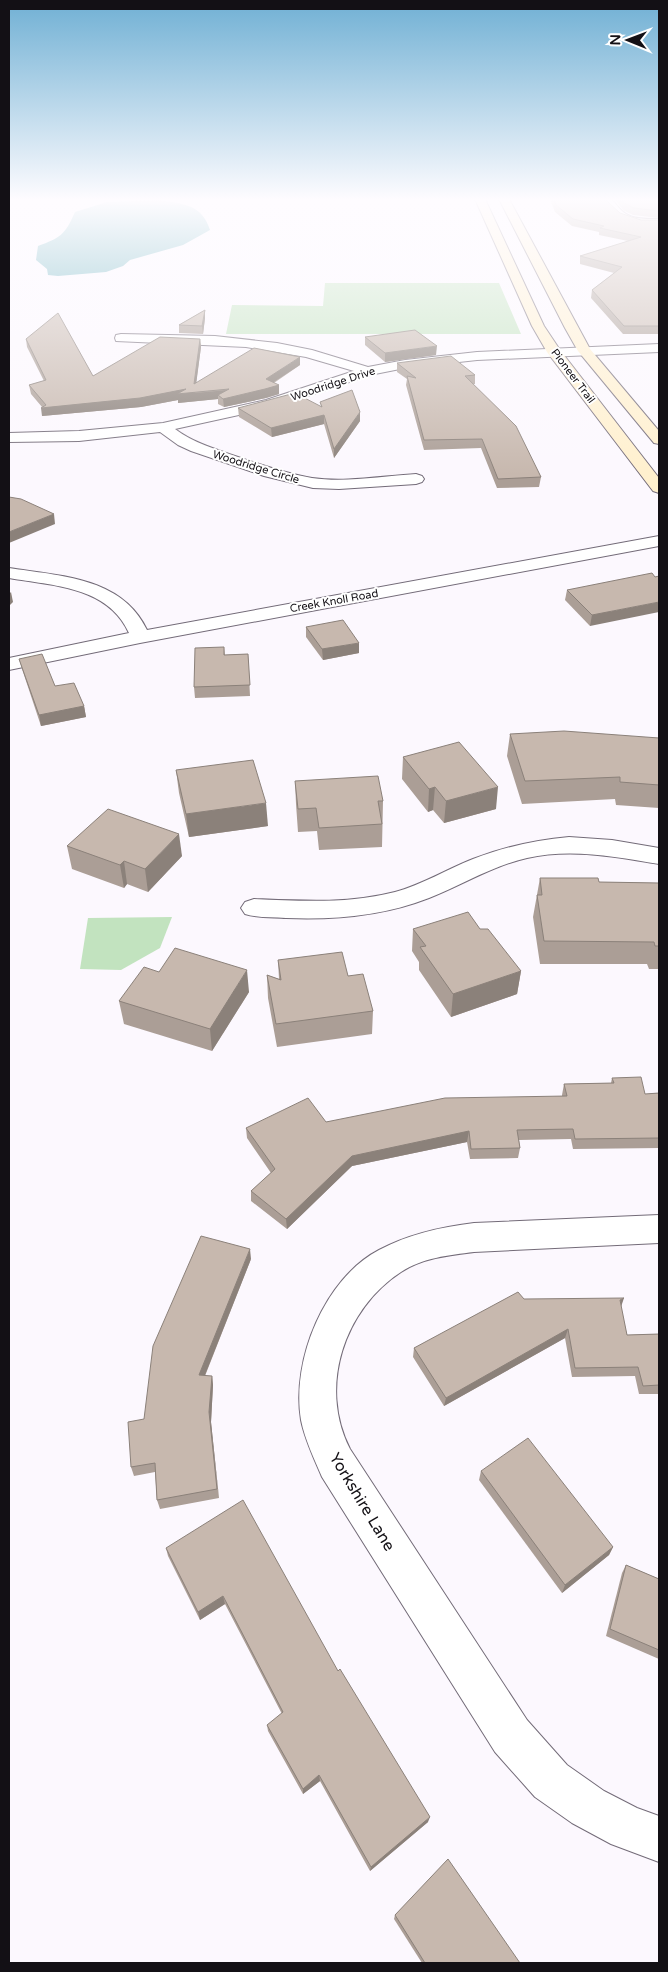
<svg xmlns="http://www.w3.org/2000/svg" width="668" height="1972" font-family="'Varela Round',sans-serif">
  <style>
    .green { fill: #c2e3bf }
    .water { fill: #5caab7 }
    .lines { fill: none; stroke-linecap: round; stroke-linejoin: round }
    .minor-casing { stroke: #736b78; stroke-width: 2 }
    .secondary-casing { stroke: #736b78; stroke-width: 2 }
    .minor { fill: #fff; fill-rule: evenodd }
    .secondary { fill: #fff0ce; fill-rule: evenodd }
    .wall { fill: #ab9e96 }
    .shaded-wall { fill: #8b817a }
    .building { fill: #c7b8ae; stroke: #8b817a }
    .labels { text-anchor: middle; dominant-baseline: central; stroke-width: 4; stroke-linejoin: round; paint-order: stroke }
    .far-street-label { font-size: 11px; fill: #131015; stroke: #fff }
    .near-street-label { font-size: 16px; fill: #131015; stroke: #fff }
  </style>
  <rect width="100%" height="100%" fill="#fcf8fe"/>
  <g class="green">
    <path d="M325,283H499L521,334H226L232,305L323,306Z"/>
    <path d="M172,917L160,948L121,970L80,969L88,918Z"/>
  </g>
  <path class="water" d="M159,200C183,204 202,204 210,230L183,245L130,260L123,266L106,272L58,276L48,275L47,269L36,260L38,246C60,238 65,235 75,212L107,202Z"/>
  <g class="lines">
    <defs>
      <g id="minor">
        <path d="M602,199H612C626,220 636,219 659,219V225C630,226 619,224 602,199Z"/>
        <path d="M121,334L215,336L277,343L312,350L368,367L405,360L477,352L659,344V352L477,360L405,368L370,375L275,407L175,429C194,443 215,449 238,457C262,465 287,474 312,478C345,483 382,476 416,474L422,476L424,479L422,482L416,484L339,489L313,488L264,476L191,451L178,445L160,432L79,441L9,442V433L79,431L163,423L266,400L354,371L306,357L246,347L116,341L115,338L116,335Z"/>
        <path d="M659,536V546L140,643L9,670V658L129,633C108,586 53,586 9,578V568C60,576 122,577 147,630Z"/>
        <path d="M569,837L612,840L659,848V864C615,857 572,848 527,858C492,866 462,885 429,898C383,916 335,920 286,918C272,917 258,918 245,914L241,908L245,902L254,899C301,901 349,904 395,892C422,885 447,869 473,859C504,847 536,840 569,837Z"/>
        <path d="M659,1215V1243L474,1252C449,1255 422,1258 401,1272C344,1309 318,1387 350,1449L527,1720L567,1765L604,1791L637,1808L659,1816V1862L611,1844L572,1823L535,1797L495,1752L322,1477C314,1458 305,1440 301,1420C291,1360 325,1278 379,1250C409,1234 441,1227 474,1223Z"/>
      </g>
      <g id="secondary">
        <path d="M475,199H485L544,326L560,350L659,478V493L653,491L547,352L532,326Z"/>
        <path d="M499,199H509L590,349L659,431V444L654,443L578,351L565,328Z"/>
      </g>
    </defs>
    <use href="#minor" class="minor-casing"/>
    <use href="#secondary" class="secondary-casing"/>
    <use href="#minor" class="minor"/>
    <use href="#secondary" class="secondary"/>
  </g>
  <g class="wall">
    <path d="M550,199H606L608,202L620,213L641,220H659V334H623L591,298L592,290L614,273L580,264V256L628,241L599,235V232L572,226L555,212Z"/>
    <path d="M615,199H659V218L633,215L623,210Z"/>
    <path d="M205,310V318L203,334L179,333V325Z"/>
    <path d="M365,337L436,355L385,362L365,345Z"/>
    <path d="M26,339L93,376L200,339L201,347L196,383L300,365L274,383L279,394L266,398L224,407L218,404V399L178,403V400L141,407L42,416V407L31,394L29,385L44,381L27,347Z"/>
    <path d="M397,363L475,375V384H473L541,477L539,487L497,488L481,448L424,450L406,385L407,379L397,372Z"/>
    <path d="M320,402L360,421L334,458L324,424L272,437L239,417L238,408L321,406Z"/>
    <path d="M655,577L590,626L565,600L567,590Z"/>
    <path d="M306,627L359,653L323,660L306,637Z"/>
    <path d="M224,647L225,655L248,654L250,696L195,698L194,687Z"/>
    <path d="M19,659L55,686L84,706L86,717L41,726L22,669Z"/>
    <path d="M510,734L659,738V808L616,805L615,799L522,804L507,756Z"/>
    <path d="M403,757L496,809L444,823L433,810L428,812L402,779Z"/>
    <path d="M176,770L268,826L189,837L179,793Z"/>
    <path d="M295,781L383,801L382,847L319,850L317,831L298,832L296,804Z"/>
    <path d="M67,846L182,856L148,892L127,884L124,888L72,869Z"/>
    <path d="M540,878L599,882L659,883V969H649L647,964H540L533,917Z"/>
    <path d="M413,929H480L521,971L517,994L451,1017L419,970V962L412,951Z"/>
    <path d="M278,960L348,976L373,1011L372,1034L277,1047L268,998L267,975L279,979Z"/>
    <path d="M159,972L249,992L212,1051L124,1024L119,1001Z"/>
    <path d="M612,1078L645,1094L659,1093V1148L573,1149L571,1139L519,1140L520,1148L518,1158L470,1159L467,1142L352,1166L287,1229L251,1201V1191L271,1173L247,1138L246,1128L326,1122L562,1096V1095L564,1084L611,1083Z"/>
    <path d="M251,1259L205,1376H212L213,1385L211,1422L219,1498L160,1509L157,1500L155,1472L134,1476L131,1467L144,1419Z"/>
    <path d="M524,1299L621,1307L627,1335L659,1334V1394H639L635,1376L572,1377L565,1338L444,1406L413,1357L414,1348Z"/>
    <path d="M481,1471L613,1547L609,1555L562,1593L479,1480Z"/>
    <path d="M166,1548L338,1671L428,1822L370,1871L320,1781L303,1794L268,1731L267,1725L282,1714L225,1604L200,1620L168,1556Z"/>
    <path d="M626,1565L659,1579V1659L606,1636L622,1573Z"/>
    <path d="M395,1915L520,1963H422L394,1919Z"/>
  </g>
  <g class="shaded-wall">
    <path d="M205,310V318L203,334L202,326Z"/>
    <path d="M200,339L201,347L195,393L279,385V394L266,398L224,407L223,399L218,395V399L178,403V400L141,407L42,416L41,408L194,384Z"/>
    <path d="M437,346L436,355L385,362V353Z"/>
    <path d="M300,357V365L266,387V379Z"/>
    <path d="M360,412V421L334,458V449Z"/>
    <path d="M324,415V424L272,437L271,428Z"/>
    <path d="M54,514L55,524L9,543V532Z"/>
    <path d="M11,592L13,602L9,606V594Z"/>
    <path d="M659,602V612L590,626L592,615Z"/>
    <path d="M359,643V653L323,660L322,649Z"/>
    <path d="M84,706L86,717L41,726L39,715Z"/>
    <path d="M435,787L433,810L428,812L429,789Z"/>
    <path d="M498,787L496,809L444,823L446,801Z"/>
    <path d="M266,803L268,826L189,837L186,814Z"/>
    <path d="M179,834L182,856L148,892L145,869Z"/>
    <path d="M124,861L127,884L124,888L120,865Z"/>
    <path d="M247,970L249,992L212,1051L210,1029Z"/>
    <path d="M521,971L517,994L451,1017L453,994Z"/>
    <path d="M469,1131L467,1142L352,1166L287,1229L286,1219L352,1156Z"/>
    <path d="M250,1249L251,1259L201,1385L199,1375Z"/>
    <path d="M624,1298L621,1307L620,1300Z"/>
    <path d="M568,1329L565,1338L444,1406L446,1398Z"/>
    <path d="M212,1376L213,1385L211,1422L219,1498L209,1412Z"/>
    <path d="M613,1547L609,1555L562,1593L565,1585Z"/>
    <path d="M223,1596L225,1604L200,1620L198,1612Z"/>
    <path d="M319,1775L320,1781L303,1794V1789Z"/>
    <path d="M430,1817L428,1822L370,1871L371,1867Z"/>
  </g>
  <g class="building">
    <path d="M554,199H606L608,202L620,213L641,220H659V326H624L592,290L622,267L580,256L641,237L600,228L604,226L573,219L556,205Z"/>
    <path d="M621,199H659V211L634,208L624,203Z"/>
    <path d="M205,310L202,326L179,325Z"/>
    <path d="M58,313L93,376L160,337L200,339L194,384L254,348L300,357L266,379L279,385L265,389L223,399L218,395L229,389L177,394L186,389L140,398L41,408L46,405L29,385L46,380L26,339Z"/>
    <path d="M415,330L437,346L385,353L365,337Z"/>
    <path d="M451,356L475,375L465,376L516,426L541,477L498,479L482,439L424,440L407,376L416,378L397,363Z"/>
    <path d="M352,390L360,412L334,449L324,415L271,428L238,408L295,393L322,407L320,402Z"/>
    <path d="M9,497L21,499L54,514L9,532Z"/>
    <path d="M652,573L655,577L659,576V602L592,615L567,590Z"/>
    <path d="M343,620L359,643L322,649L306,627Z"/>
    <path d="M224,647V655L248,654L250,685L194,687L195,648Z"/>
    <path d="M42,654L55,686L74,683L84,706L39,715L19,659Z"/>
    <path d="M564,731L659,738V785L620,782V777L525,781L510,734Z"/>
    <path d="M459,742L498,787L446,801L435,787L429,789L403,757Z"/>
    <path d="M253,760L266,803L186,814L176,770Z"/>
    <path d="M378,776L383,801H378L382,824L319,828L316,808L298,809L295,781Z"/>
    <path d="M108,809L179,834L145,869L124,861L120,865L67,846Z"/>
    <path d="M540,878H598L599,882L659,883V946H655L654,942L544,941L537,895H542Z"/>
    <path d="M468,912L480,929H488L521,971L453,994L420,947L426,946L413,929Z"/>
    <path d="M175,948L247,970L210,1029L119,1001L144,967L159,972Z"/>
    <path d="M342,952L348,976L363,974L373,1011L276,1024L267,975L281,980L278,960Z"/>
    <path d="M641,1077L645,1094L659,1093V1138L575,1139L573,1129L517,1130L520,1148L471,1149L469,1131L352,1156L286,1219L251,1191L275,1169L246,1128L308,1098L326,1122L445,1098L567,1096L564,1084L614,1083L612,1078Z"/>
    <path d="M201,1236L250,1249L199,1375L212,1376L209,1412L217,1489L157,1500L155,1463L131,1467L128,1422L144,1419L153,1346Z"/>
    <path d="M518,1292L524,1299L624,1298L620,1300L627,1335L659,1334V1385L643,1386L638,1367L575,1368L568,1329L446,1398L414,1348Z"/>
    <path d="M528,1438L613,1547L565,1585L481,1471Z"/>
    <path d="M243,1500L338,1671L340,1669L430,1817L371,1867L319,1775L303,1789L267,1725L283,1712L223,1596L198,1612L166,1548Z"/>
    <path d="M626,1565L659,1579V1650L610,1629Z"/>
    <path d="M448,1859L520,1963H425L395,1915Z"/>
  </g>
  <linearGradient id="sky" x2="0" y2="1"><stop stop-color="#70b0d4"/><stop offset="0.42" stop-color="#fefcff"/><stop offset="1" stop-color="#fefcff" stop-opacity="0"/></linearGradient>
  <rect width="668" height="475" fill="url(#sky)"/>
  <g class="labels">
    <g class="far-street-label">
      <text transform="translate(573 376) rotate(53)">Pioneer Trail</text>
      <text transform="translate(333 384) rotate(-18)">Woodridge Drive</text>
      <text transform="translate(256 467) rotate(17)">Woodridge Circle</text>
      <text transform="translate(334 601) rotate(-10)">Creek Knoll Road</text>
    </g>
    <g class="near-street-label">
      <text transform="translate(362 1502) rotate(59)">Yorkshire Lane</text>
    </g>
  </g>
  <rect width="668" height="1972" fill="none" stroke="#131015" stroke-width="20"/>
  <g transform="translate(628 40) rotate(271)" stroke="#ffffff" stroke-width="4" paint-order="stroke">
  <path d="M0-4L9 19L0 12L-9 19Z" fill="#131015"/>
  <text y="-8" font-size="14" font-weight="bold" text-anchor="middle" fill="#131015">N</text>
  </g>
</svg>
